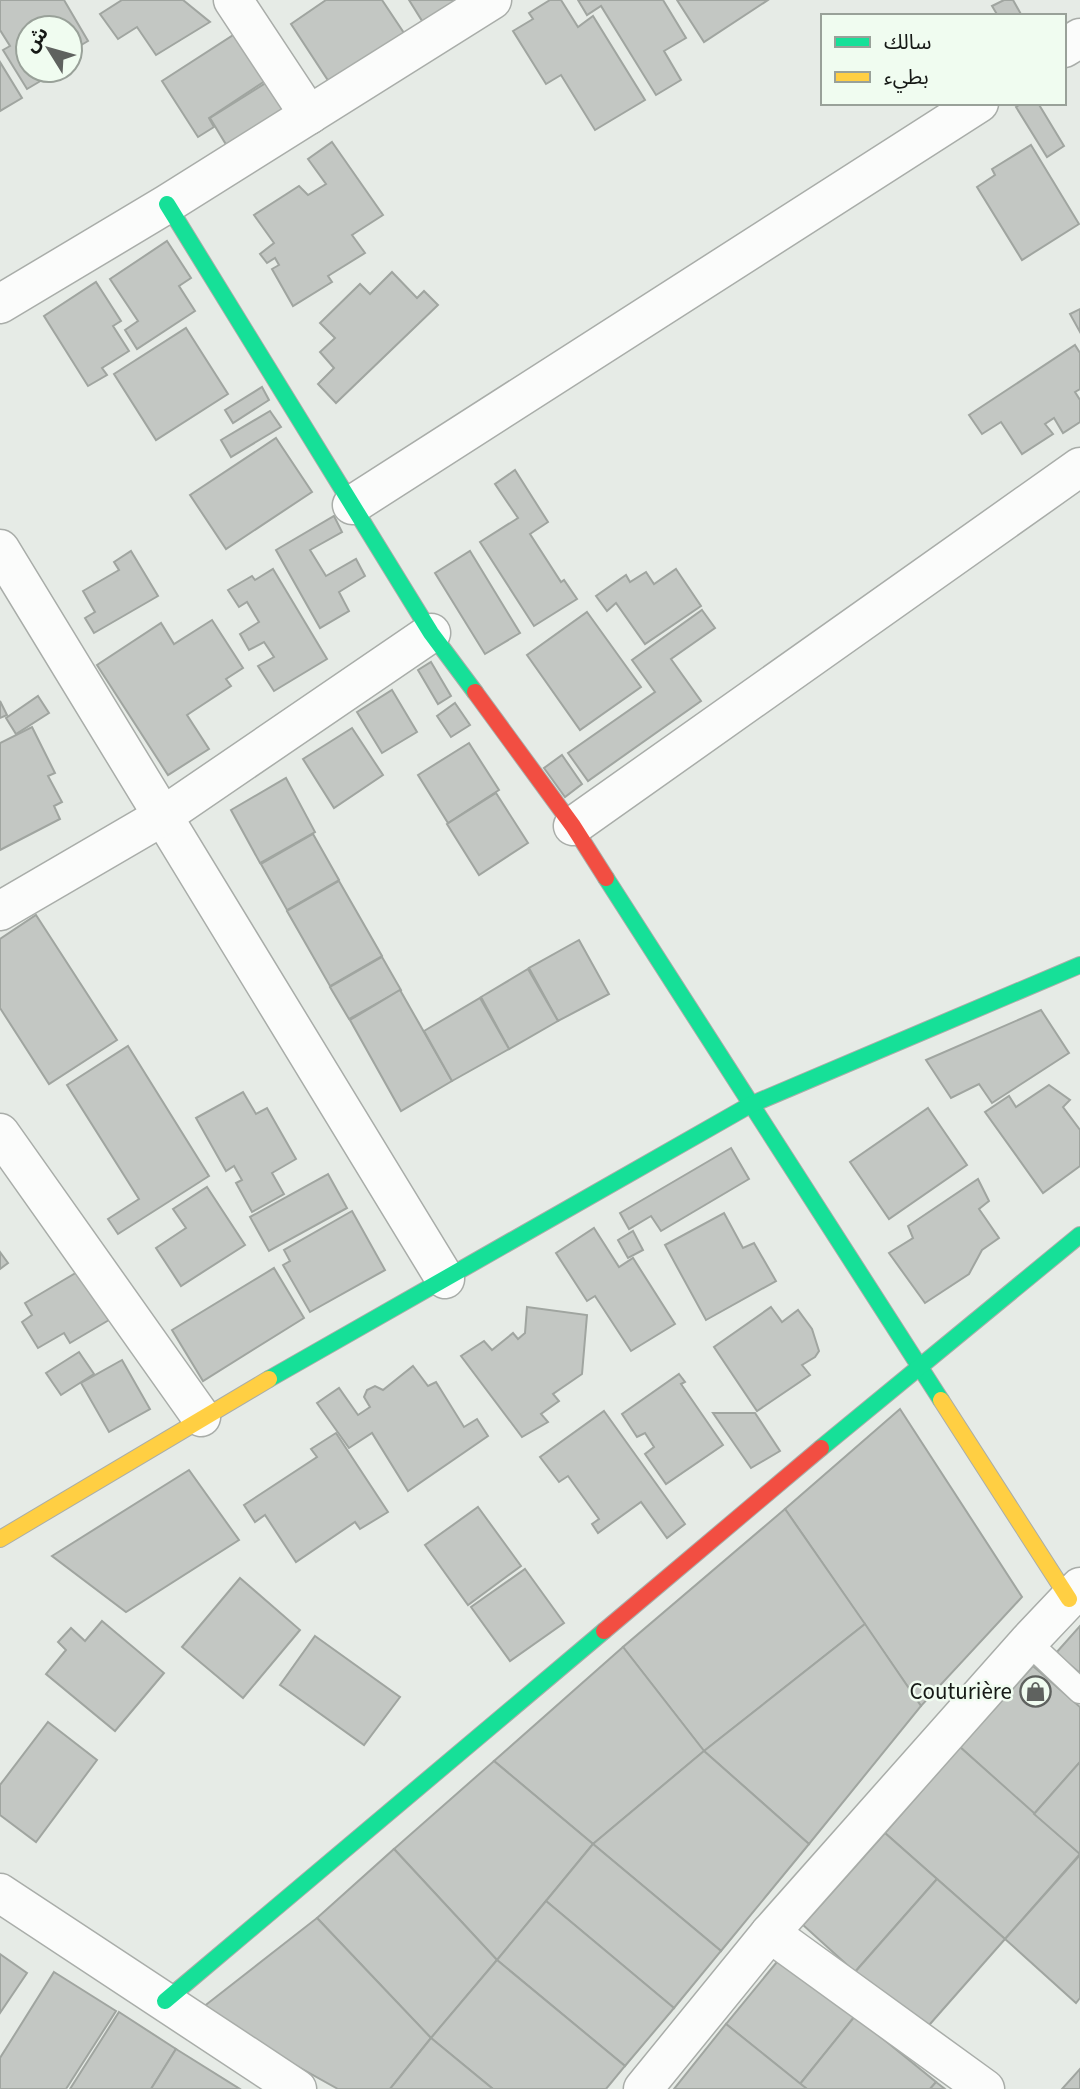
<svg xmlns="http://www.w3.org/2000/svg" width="1080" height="2089" font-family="'Source Sans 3','Noto Sans Arabic',sans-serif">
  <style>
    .building { fill: #c3c7c3; stroke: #a0a5a0; stroke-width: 2 }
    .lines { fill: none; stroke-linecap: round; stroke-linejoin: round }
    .lane-casing { stroke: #a9ada9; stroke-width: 27 }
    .street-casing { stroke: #a9ada9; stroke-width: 41 }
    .fast-casing { stroke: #a9ada9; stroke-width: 18 }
    .slow-casing { stroke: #a9ada9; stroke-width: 18 }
    .jam-casing { stroke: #a9ada9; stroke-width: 18 }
    .lane { stroke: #fbfcfb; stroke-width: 24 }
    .street { stroke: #fbfcfb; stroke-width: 38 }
    .fast { stroke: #16e098; stroke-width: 16 }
    .slow { stroke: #ffcf43; stroke-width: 16 }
    .jam { stroke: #f24e42; stroke-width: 16 }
    .labels { text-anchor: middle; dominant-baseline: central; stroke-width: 5; stroke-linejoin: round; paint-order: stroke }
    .poi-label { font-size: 23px; fill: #161916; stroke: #f0fcf0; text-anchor: end }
  </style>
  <rect width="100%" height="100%" fill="#e6ebe6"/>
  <g class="building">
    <path d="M0,0H64L88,41L71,51L70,28H28V70H52L54,73L27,89L3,50L10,46L0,30Z"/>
    <path d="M122,0H183L210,22L156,55L137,27L118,39L100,14Z"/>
    <path d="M326,0H382L408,39L333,88L291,24Z"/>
    <path d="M409,0H461L424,24Z"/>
    <path d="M550,0H561L578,27L593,16L645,100L595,130L561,75L546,84L513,31L533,19L529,13Z"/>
    <path d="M578,0H663L686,38L664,51L681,80L656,95L601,6L587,15Z"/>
    <path d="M677,0H768L704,42Z"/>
    <path d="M1004,0H1013L1022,16H998L992,6Z"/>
    <path d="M238,32L268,79L209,118L214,127L198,137L162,81Z"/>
    <path d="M0,62L22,98L0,111Z"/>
    <path d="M269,81L289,114L230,151L210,118Z"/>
    <path d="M1022,103H1038L1064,146L1047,157L1016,107Z"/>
    <path d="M332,142L383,215L352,235L365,253L328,276L332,282L293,306L272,269L279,265L275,258L267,263L260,254L274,243L254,215L299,186L308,195L326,184L308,159Z"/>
    <path d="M1031,145L1079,224L1022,260L977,187L995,175L992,169Z"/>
    <path d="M167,241L191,278L179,286L195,311L137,349L125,330L138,321L110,279Z"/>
    <path d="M392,272L417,298L424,291L438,305L336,403L318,384L334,368L320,352L335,338L320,323L360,284L370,294Z"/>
    <path d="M96,282L121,321L113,326L129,351L102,368L107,375L88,386L44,316Z"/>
    <path d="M1080,309V332L1070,314Z"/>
    <path d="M186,328L228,394L156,440L114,374Z"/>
    <path d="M1075,345L1080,353V389L1075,392L1080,400V422L1063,433L1054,418L1045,424L1053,434L1022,454L1001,422L982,434L969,415Z"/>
    <path d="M262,387L269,400L233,423L225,410Z"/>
    <path d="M270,411L281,427L231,457L221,440Z"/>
    <path d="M276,438L312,492L226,549L190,495Z"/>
    <path d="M515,470L548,522L530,534L561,582L564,580L577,599L534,626L480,542L518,518L495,484Z"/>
    <path d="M334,516L342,532L310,550L326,576L356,559L365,576L339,592L349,611L320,628L276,550Z"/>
    <path d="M131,551L158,596L94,633L85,618L95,612L83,591L119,570L114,562Z"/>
    <path d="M470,551L520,633L485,654L435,573Z"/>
    <path d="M273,569L327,659L274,691L258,666L274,657L264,642L249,650L240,634L259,622L247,602L239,607L228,590L252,576L255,580Z"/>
    <path d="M676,569L701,606L645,644L616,603L607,611L596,596L626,575L630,582L646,572L654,584Z"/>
    <path d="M702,610L715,628L671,659L701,701L588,781L568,753L655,692L632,660Z"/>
    <path d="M587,612L641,687L580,730L527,655Z"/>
    <path d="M212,620L243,668L226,679L231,686L187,715L209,749L168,775L97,665L161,623L174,644Z"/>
    <path d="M431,662L451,696L438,704L418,670Z"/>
    <path d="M392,690L417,732L382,753L357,712Z"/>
    <path d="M38,696L49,713L16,734L6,718Z"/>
    <path d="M0,701L7,715L0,718Z"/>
    <path d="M455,703L470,725L451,737L437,716Z"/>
    <path d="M32,727L55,773L48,776L62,802L54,806L60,819L0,850V743Z"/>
    <path d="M352,728L383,775L334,808L303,759Z"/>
    <path d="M469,743L499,790L448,823L418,775Z"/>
    <path d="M562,755L582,784L565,797L544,768Z"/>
    <path d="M286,778L315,832L260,863L231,810Z"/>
    <path d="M496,793L528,843L479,875L447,824Z"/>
    <path d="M313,834L339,880L287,910L261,864Z"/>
    <path d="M339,881L382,956L330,986L287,911Z"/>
    <path d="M36,915L117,1040L49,1084L0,1008V939Z"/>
    <path d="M579,940L609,994L558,1021L529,968Z"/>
    <path d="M382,957L401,990L349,1019L330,987Z"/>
    <path d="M528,969L558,1021L509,1049L481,997Z"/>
    <path d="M400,990L452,1081L401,1111L350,1020Z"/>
    <path d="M480,998L509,1049L452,1081L424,1031Z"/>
    <path d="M1041,1010L1069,1053L992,1103L979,1084L951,1098L926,1060Z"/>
    <path d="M128,1046L209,1176L118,1234L108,1219L139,1199L67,1085Z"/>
    <path d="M1049,1085L1070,1100L1063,1107L1080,1130V1166L1043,1193L985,1112L1009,1096L1016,1107Z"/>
    <path d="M243,1092L256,1114L267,1108L296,1159L272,1173L284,1194L252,1212L236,1183L242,1180L234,1166L226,1171L196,1118Z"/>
    <path d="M928,1108L967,1165L889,1219L850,1162Z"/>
    <path d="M731,1148L749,1179L661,1231L651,1216L629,1229L620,1213Z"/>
    <path d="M328,1174L347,1208L269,1251L250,1217Z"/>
    <path d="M978,1179L989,1201L979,1209L999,1238L982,1250L969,1274L925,1303L889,1253L913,1238L908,1226Z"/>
    <path d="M207,1187L245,1245L181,1286L156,1248L186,1228L173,1209Z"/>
    <path d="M352,1211L385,1270L310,1312L283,1265L290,1261L284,1250Z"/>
    <path d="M724,1213L743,1248L754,1243L776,1281L706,1320L665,1245Z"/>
    <path d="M594,1228L619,1267L633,1258L675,1324L631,1351L595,1296L587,1301L556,1253Z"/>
    <path d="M633,1231L643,1250L628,1258L618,1240Z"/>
    <path d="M0,1252L8,1263L0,1269Z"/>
    <path d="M274,1268L304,1318L203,1381L172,1330Z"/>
    <path d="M79,1271L109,1320L70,1343L64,1333L38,1348L22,1322L32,1315L25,1303Z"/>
    <path d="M527,1307L587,1315L582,1374L553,1394L559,1401L541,1414L548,1422L522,1437L461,1356L484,1341L492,1350L513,1333L518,1339L525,1333Z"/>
    <path d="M771,1307L782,1322L798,1310L812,1329L819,1351L815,1357L802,1365L810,1375L757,1411L714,1347Z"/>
    <path d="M79,1352L94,1374L61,1395L46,1373Z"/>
    <path d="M122,1360L150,1409L109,1432L81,1383Z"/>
    <path d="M413,1366L428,1386L436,1382L464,1427L477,1419L488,1436L408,1491L372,1433L349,1448L317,1403L339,1388L358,1415L370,1407L364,1397L367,1390L375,1386L383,1390Z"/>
    <path d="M679,1374L685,1382L681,1384L723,1445L666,1484L645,1454L654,1447L645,1433L637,1437L622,1414Z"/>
    <path d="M900,1409L1022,1597L921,1706L785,1509Z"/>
    <path d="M604,1411L685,1524L667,1538L641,1502L598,1533L592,1524L599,1519L568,1476L559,1482L540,1457Z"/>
    <path d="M713,1413H755L780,1451L751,1468Z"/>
    <path d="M336,1433L388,1512L360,1529L355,1522L296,1562L265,1515L255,1522L244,1505L317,1457L311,1449Z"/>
    <path d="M189,1470L239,1540L126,1612L52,1556Z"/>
    <path d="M478,1507L521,1566L468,1605L425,1545Z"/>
    <path d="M785,1509L865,1624L704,1751L623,1647Z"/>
    <path d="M525,1569L564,1623L510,1661L471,1607Z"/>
    <path d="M240,1578L300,1630L243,1698L182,1647Z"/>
    <path d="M102,1621L164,1673L115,1731L46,1674L66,1650L58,1642L71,1628L85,1641Z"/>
    <path d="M865,1624L921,1706L809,1844L704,1751Z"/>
    <path d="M1080,1626V1673L1056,1653Z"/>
    <path d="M315,1636L400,1697L364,1745L280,1685Z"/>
    <path d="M623,1647L704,1751L593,1844L494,1761Z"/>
    <path d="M1033,1666L1080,1707V1762L1034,1814L960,1747Z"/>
    <path d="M48,1722L97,1760L36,1842L0,1815V1785Z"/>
    <path d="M960,1747L1080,1854L1005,1939L885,1833Z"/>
    <path d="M704,1751L809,1844L721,1951L593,1844Z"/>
    <path d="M494,1761L593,1844L497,1960L394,1849Z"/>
    <path d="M1080,1762V1854L1034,1814Z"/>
    <path d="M885,1833L937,1879L855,1972L803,1925Z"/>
    <path d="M593,1844L721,1951L674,2008L546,1901Z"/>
    <path d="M394,1849L497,1960L431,2038L317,1918Z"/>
    <path d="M1080,1855V1998L1076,2003L1005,1939Z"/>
    <path d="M937,1879L1005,1939L923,2032L855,1972Z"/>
    <path d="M546,1901L674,2008L625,2066L497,1960Z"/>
    <path d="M317,1918L431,2038L390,2089H338L198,2011Z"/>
    <path d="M0,1954L27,1973L0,2013Z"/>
    <path d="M781,1957L855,2016L800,2084L726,2024Z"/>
    <path d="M497,1960L625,2066L606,2089H493L431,2038Z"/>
    <path d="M54,1972L116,2011L66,2089H0V2058Z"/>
    <path d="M119,2012L176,2049L151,2089H70Z"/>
    <path d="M855,2016L936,2082L930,2089H807L800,2084Z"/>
    <path d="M726,2024L807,2089H674Z"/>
    <path d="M431,2038L493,2089H390Z"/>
    <path d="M176,2049L240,2089H151Z"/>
    <path d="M1080,2069V2089H1062Z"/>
    <path d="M936,2082L945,2089H930Z"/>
  </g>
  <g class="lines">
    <defs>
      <path id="lane" d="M1028,1642L1080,1691"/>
      <g id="street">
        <path d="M233,0L309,115"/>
        <path d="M1064,48L1080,38"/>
        <path d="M0,304L167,204L492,0"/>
        <path d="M352,505L979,103"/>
        <path d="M0,549L445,1279"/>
        <path d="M573,826L1080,467"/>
        <path d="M0,911L163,816L431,633"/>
        <path d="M0,1133L201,1417"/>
        <path d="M0,1893L297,2089"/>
        <path d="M770,1933L985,2089"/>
        <path d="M643,2089L770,1933L1028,1642L1080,1587"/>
      </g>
      <g id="fast">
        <path d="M167,204L431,633L475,692"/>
        <path d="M606,878L941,1400"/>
        <path d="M269,1379L750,1105L1080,965"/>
        <path d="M821,1448L1080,1235"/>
        <path d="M165,2001L604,1631"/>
      </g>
      <g id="slow">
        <path d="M941,1400L1069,1599"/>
        <path d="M0,1539L269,1379"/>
      </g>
      <g id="jam">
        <path d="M475,692L573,826L606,878"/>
        <path d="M604,1631L821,1448"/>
      </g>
    </defs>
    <use href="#lane" class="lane-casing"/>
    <use href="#street" class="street-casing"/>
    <use href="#fast" class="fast-casing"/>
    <use href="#slow" class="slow-casing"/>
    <use href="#jam" class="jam-casing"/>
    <use href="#lane" class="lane"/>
    <use href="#street" class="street"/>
    <use href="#fast" class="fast"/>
    <use href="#slow" class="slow"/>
    <use href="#jam" class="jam"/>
  </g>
  <defs>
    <symbol id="shop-ring" viewBox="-11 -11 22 22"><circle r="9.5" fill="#f0fcf0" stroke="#5f625f" stroke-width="1.5"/><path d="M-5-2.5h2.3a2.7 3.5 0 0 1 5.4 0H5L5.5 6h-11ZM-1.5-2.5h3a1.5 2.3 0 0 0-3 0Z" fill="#5f625f"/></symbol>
  </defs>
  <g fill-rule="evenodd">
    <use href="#shop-ring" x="1018" y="1674" width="35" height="35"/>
  </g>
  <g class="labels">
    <g class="poi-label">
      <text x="1012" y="1691">Couturière</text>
    </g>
  </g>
  <rect x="821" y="14" width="245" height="91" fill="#f0fcf0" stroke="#99a199" stroke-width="2"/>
  <rect x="835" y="37" width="35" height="10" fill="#16e098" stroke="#99a199" stroke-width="2"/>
  <text x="884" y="49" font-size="21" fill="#161916">سالك</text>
  <rect x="835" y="72" width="35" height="10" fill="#ffcf43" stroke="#99a199" stroke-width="2"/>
  <text x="884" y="84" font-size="21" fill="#161916">بطيء</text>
  <g transform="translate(49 49) rotate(307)"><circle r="33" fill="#f0fcf0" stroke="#99a199" stroke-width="2"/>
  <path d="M0-5L12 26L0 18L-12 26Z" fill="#5f625f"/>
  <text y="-10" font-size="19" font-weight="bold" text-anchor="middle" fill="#161916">ش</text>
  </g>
</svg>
